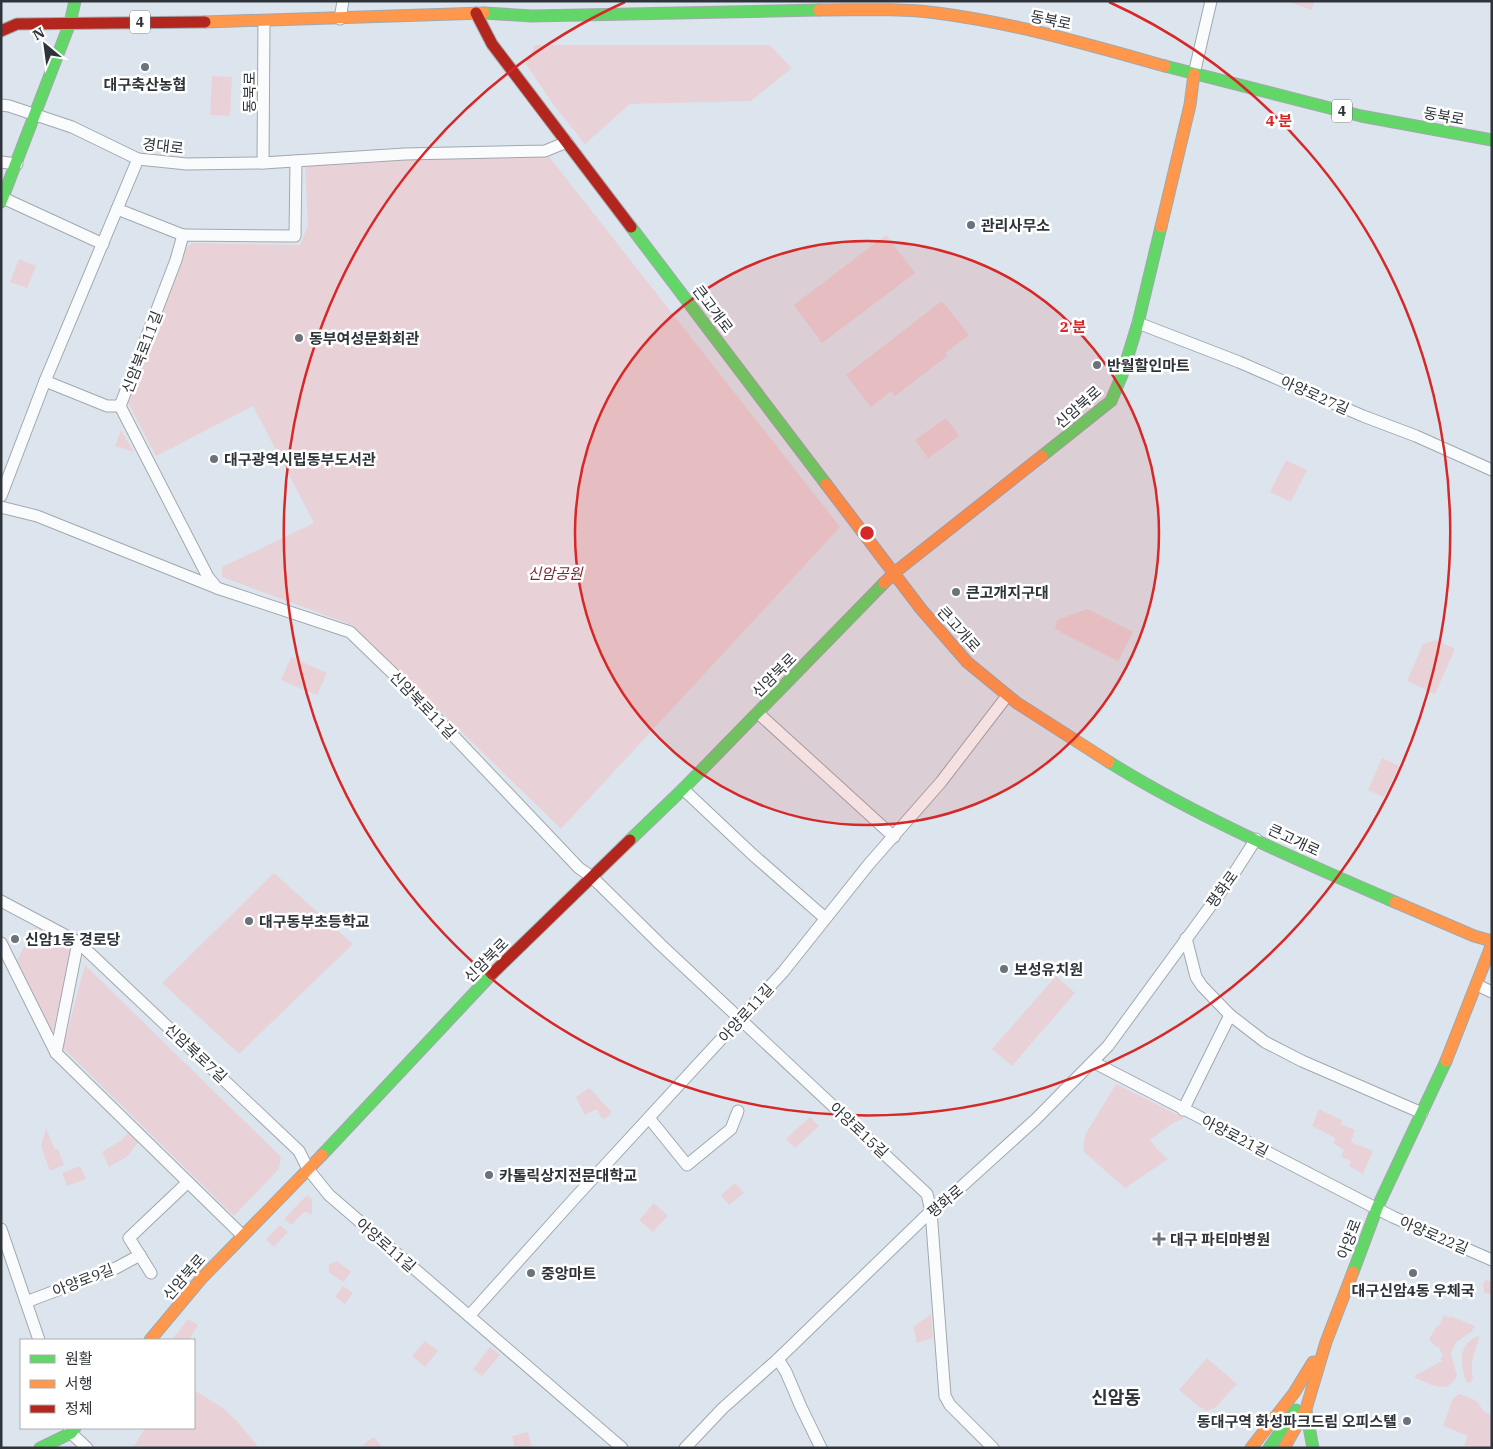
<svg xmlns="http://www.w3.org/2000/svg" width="1493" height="1449" font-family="'IBM Plex Serif','Noto Sans KR',serif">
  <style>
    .green { fill: #e9d2d7 }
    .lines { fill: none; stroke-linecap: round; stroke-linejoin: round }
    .street-casing { stroke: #a1a8ae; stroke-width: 13 }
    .fast-casing { stroke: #a1a8ae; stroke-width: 13 }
    .slow-casing { stroke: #a1a8ae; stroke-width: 13 }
    .jam-casing { stroke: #a1a8ae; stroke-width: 13 }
    .street { stroke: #fafbfc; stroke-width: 11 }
    .fast { stroke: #63d668; stroke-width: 11 }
    .slow { stroke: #ff974d; stroke-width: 11 }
    .jam { stroke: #b3261e; stroke-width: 11 }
    .ring { fill: none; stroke: #d62828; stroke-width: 2.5 }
    .poi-dot { fill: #6b7279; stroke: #fff; stroke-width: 2 }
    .labels { text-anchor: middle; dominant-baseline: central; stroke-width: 5; stroke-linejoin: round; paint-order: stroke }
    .shield { fill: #fff; stroke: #6d7175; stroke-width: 1 }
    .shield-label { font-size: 14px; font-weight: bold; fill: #2e343a }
    .street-label { font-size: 15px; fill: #2e343a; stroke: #fff }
    .poi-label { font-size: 15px; font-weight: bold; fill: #2e343a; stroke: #fff; text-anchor: start }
    .park-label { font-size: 15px; font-style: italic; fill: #7c2835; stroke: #fff }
    .quarter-label { font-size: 18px; font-weight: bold; fill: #2e343a; stroke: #fff }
    .centre { fill: #d62828; stroke: #fff; stroke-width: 2.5 }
    .ring-label { font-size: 15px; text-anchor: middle; font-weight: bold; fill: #d62828; stroke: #fff; stroke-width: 5; stroke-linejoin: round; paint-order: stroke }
  </style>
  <rect width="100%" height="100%" fill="#dce5ed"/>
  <g class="green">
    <path d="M1286,1H1314L1312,10Z"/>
    <path d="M535,45H770L792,68L751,101L630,104L585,144L553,104L526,64Z"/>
    <path d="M212,76L232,77L230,116L210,115Z"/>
    <path d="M547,154L840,527L561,829L352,625L222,577V567L314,523L253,406L156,456L128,403L185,249L192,243L300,245L308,225L305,166L405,157Z"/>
    <path d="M886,235L915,273L822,343L794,305Z"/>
    <path d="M19,259L36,266L27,288L10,282Z"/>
    <path d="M942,301L969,335L945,353L947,356L895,396L891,391L871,407L846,375Z"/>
    <path d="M946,418L959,436L928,458L915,440Z"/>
    <path d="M121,430L134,452L115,446Z"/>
    <path d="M1286,460L1307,470L1291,502L1270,492Z"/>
    <path d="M1087,609L1133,632L1118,661L1055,629L1057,620Z"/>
    <path d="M1435,640L1455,649L1435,694L1407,681L1423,644Z"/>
    <path d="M291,657L327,673L317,695L281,680Z"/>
    <path d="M1382,758L1399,766L1384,797L1368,790Z"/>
    <path d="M274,873L353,944L239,1054L162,983Z"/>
    <path d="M35,927L73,945L53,1031L50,1028L17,960Z"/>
    <path d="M85,965L281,1157L279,1169L234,1216L63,1048Z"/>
    <path d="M1056,976L1075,993L1012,1066L992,1049Z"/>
    <path d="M1116,1084L1184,1118L1170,1125L1150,1140L1158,1150L1168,1159L1125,1188L1083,1151L1085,1135Z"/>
    <path d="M589,1088L612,1112L608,1117L602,1119L597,1109L585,1115L576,1097Z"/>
    <path d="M1319,1109L1343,1121L1341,1124L1355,1130L1351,1142L1373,1151L1363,1174L1349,1166L1351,1161L1341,1157L1344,1150L1333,1143L1335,1138L1312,1126Z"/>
    <path d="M810,1117L819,1126L795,1148L786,1139Z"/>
    <path d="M46,1128L55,1150L58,1149L64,1165L50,1171L41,1146Z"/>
    <path d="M129,1132L138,1142L128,1156L109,1167L102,1152L122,1140Z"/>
    <path d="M80,1166L86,1179L67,1186L62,1173Z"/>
    <path d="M735,1183L744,1193L729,1205L721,1195Z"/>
    <path d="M307,1195L312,1199V1214L304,1212L291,1225L284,1219Z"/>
    <path d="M654,1203L668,1216L653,1232L639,1220Z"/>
    <path d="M280,1225L288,1232L274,1247L266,1239Z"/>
    <path d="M337,1261L351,1272L343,1282L329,1273V1264Z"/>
    <path d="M1485,1280L1492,1282V1295L1484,1292L1483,1285Z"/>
    <path d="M343,1286L353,1293L345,1304L335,1297Z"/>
    <path d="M931,1314L933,1338L917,1343L913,1327Z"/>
    <path d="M1444,1315L1449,1318L1450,1316L1475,1326L1471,1332L1456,1342L1451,1354L1457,1376C1448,1395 1431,1385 1416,1378L1414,1376L1442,1361L1440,1358L1443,1356L1438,1346L1436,1347L1429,1339L1437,1326H1439Z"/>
    <path d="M188,1319L198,1325L189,1340H172Z"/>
    <path d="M1479,1336C1479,1342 1476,1347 1474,1353C1472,1361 1471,1371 1473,1379L1470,1383L1466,1382C1461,1365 1457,1343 1479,1336Z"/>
    <path d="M425,1341L438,1351L425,1367L412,1356Z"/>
    <path d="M490,1347L500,1355L482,1376L473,1369Z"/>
    <path d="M1207,1358L1237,1384L1215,1408L1206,1411L1199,1407L1179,1390Z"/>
    <path d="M194,1390L223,1408L237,1421L259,1448H133L145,1428H194Z"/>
    <path d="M1460,1394L1477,1401L1484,1412L1492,1415V1448H1470L1464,1445L1468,1436L1443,1426L1453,1398Z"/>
    <path d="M528,1432L532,1447L515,1448L512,1436Z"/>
    <path d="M374,1437L382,1448H362L365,1443Z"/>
  </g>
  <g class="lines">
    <defs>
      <g id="street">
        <path d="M340,19L343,1"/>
        <path d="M1194,74L1211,1"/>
        <path d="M1,105L9,106L72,127L138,159L187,164L263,163L405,154L545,151L567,142"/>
        <path d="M1,162L17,164"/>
        <path d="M263,163L264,21"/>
        <path d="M3,198L103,244"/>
        <path d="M117,209L183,235"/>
        <path d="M1138,323L1239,362L1363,416L1416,436L1492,470"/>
        <path d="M45,381L107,406H120"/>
        <path d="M1,496L45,381L138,159"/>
        <path d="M1,507L37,516L217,588L350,632L407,687L579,868L592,877L661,945L927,1194L931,1211L945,1396L950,1405L993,1448"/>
        <path d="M217,588L208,577L120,406L176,260L183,235L295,236L296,161"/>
        <path d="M758,713L894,837"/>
        <path d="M683,789L752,854L825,918"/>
        <path d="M1,901L78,942L299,1151L308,1169L329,1195L622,1448"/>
        <path d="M1186,938L1196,977L1202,986L1230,1015L1265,1042L1302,1061L1422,1113"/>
        <path d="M1,943L56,1053L242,1235"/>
        <path d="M1477,985L1492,992"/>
        <path d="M56,1053L78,942"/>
        <path d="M1093,1062L1393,1217L1492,1260"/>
        <path d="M1183,1110L1230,1015"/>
        <path d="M649,1118L687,1165L731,1129L738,1111"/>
        <path d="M1,1229L39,1340"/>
        <path d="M151,1273L129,1238L188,1182"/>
        <path d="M26,1302L116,1268L140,1255"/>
        <path d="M469,1316L573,1200L783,972L869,864L941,782L1007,696"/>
        <path d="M778,1359L786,1372L801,1407L821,1448"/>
        <path d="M69,1428L71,1433L87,1448"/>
        <path d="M685,1448L723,1408L778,1359L931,1211L950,1197L1036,1119L1108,1046L1231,878L1256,839"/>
      </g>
      <g id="fast">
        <path d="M484,13L532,16L819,10"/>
        <path d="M1165,66L1361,116L1492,140"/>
        <path d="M1,202L70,23L75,1"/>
        <path d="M631,227L826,484"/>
        <path d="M1042,456L1111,401L1122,375L1138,323L1161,227"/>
        <path d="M1109,762C1199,818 1298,860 1395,902"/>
        <path d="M630,840L683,789L884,583"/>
        <path d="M322,1155L492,974"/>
        <path d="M1353,1272L1377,1208L1446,1061"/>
        <path d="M1306,1411L1313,1448"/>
        <path d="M40,1448L71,1433L75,1428"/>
        <path d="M1269,1448L1296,1410"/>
      </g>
      <g id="slow">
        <path d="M819,10C858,10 898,8 937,13C1015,23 1090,45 1165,66"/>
        <path d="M205,22L484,13"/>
        <path d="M1161,227L1190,105L1194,74"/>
        <path d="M826,484L921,609L967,662L1017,703L1109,762"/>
        <path d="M884,583L894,573L1042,456"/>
        <path d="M1395,902L1474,936L1492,941"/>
        <path d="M1446,1061L1492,944"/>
        <path d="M150,1340L201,1279L322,1155"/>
        <path d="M1251,1448L1294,1393L1313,1362"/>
        <path d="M1284,1448L1306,1409L1326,1342L1353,1272"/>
      </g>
      <g id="jam">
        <path d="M476,13L492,44L631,227"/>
        <path d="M1,31L17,24L205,22"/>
        <path d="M492,974L630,840"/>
      </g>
    </defs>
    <use href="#street" class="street-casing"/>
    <use href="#fast" class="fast-casing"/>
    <use href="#slow" class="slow-casing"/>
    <use href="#jam" class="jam-casing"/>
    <use href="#street" class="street"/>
    <use href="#fast" class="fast"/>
    <use href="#slow" class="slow"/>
    <use href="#jam" class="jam"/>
  </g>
  <circle cx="867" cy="533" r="292" fill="#d62828" fill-opacity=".12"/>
  <g class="ring">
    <circle cx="867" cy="533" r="292"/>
    <path d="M1109 2A583 583 0 1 1 625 2"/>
  </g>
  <g class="poi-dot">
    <circle cx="145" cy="67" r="5"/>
    <circle cx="971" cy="225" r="5"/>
    <circle cx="299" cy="338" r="5"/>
    <circle cx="1097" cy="365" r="5"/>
    <circle cx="214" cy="459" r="5"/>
    <circle cx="956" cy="592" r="5"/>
    <circle cx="249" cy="921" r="5"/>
    <circle cx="15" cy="939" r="5"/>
    <circle cx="1004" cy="969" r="5"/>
    <circle cx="489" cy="1175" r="5"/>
    <path d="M1156.5 1231.5h5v5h5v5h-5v5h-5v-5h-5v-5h5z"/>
    <circle cx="531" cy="1273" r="5"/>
    <circle cx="1413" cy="1273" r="5"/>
    <circle cx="1407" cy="1421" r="5"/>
  </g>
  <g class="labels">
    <g class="shield">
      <rect x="130" y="10.5" width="20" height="23" rx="4"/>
      <rect x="1332" y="99.5" width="20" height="23" rx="4"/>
    </g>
    <g class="shield-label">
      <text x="140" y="22">4</text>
      <text x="1342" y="111">4</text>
    </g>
    <g class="street-label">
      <text transform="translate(1051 20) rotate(12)">동북로</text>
      <text transform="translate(249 92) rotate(-90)">동북로</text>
      <text transform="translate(1444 116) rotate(10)">동북로</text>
      <text transform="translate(163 146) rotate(7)">경대로</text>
      <text transform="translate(713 309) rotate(53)">큰고개로</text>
      <text transform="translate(142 352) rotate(-69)">신암북로11길</text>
      <text transform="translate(1315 395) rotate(24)">아양로27길</text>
      <text transform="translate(1078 407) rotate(-41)">신암북로</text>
      <text transform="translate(959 629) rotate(48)">큰고개로</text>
      <text transform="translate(774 675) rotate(-45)">신암북로</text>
      <text transform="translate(423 705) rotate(46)">신암북로11길</text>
      <text transform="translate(1294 840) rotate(25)">큰고개로</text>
      <text transform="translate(1222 889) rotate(-54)">평화로</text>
      <text transform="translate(486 960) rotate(-45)">신암북로</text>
      <text transform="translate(746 1013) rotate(-48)">아양로11길</text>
      <text transform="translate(196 1053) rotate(43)">신암북로7길</text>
      <text transform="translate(859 1130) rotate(43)">아양로15길</text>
      <text transform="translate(1235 1136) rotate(27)">아양로21길</text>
      <text transform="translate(945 1201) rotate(-40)">평화로</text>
      <text transform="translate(1434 1235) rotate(23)">아양로22길</text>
      <text transform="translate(1349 1239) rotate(-69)">아양로</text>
      <text transform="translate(386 1245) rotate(41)">아양로11길</text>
      <text transform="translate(184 1277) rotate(-49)">신암북로</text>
      <text transform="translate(83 1280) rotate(-21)">아양로9길</text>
    </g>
    <g class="poi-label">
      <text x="145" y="84" text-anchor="middle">대구축산농협</text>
      <text x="981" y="225">관리사무소</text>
      <text x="309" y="338">동부여성문화회관</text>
      <text x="1107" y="365">반월할인마트</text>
      <text x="224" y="459">대구광역시립동부도서관</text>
      <text x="966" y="592">큰고개지구대</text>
      <text x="259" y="921">대구동부초등학교</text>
      <text x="25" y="939">신암1동 경로당</text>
      <text x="1014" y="969">보성유치원</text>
      <text x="499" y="1175">카톨릭상지전문대학교</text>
      <text x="1170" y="1239">대구 파티마병원</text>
      <text x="541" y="1273">중앙마트</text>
      <text x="1413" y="1290" text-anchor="middle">대구신암4동 우체국</text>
      <text x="1397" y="1421" text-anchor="end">동대구역 화성파크드림 오피스텔</text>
    </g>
    <g class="park-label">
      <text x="555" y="573">신암공원</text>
    </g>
    <g class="quarter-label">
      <text x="1116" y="1397">신암동</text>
    </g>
  </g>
  <circle cx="867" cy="533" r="8" class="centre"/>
  <g class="ring-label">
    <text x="1279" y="126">4 분</text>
    <text x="1073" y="332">2 분</text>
  </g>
  <rect width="1493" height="1449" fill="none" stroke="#2e343a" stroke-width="5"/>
  <rect x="20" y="1339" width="175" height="90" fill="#ffffff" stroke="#abaeb0"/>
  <rect x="30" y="1355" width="25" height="8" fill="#63d668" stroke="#abaeb0"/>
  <text x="65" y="1364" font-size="15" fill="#2e343a">원활</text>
  <rect x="30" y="1380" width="25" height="8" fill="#ff974d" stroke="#abaeb0"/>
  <text x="65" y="1389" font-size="15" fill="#2e343a">서행</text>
  <rect x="30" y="1405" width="25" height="8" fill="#b3261e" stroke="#abaeb0"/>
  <text x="65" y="1414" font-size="15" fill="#2e343a">정체</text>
  <g transform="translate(45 45) rotate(331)" stroke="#ffffff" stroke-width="4" paint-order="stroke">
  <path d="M0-4L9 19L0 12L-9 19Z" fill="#2e343a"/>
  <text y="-8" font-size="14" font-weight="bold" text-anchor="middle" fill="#2e343a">N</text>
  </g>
</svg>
